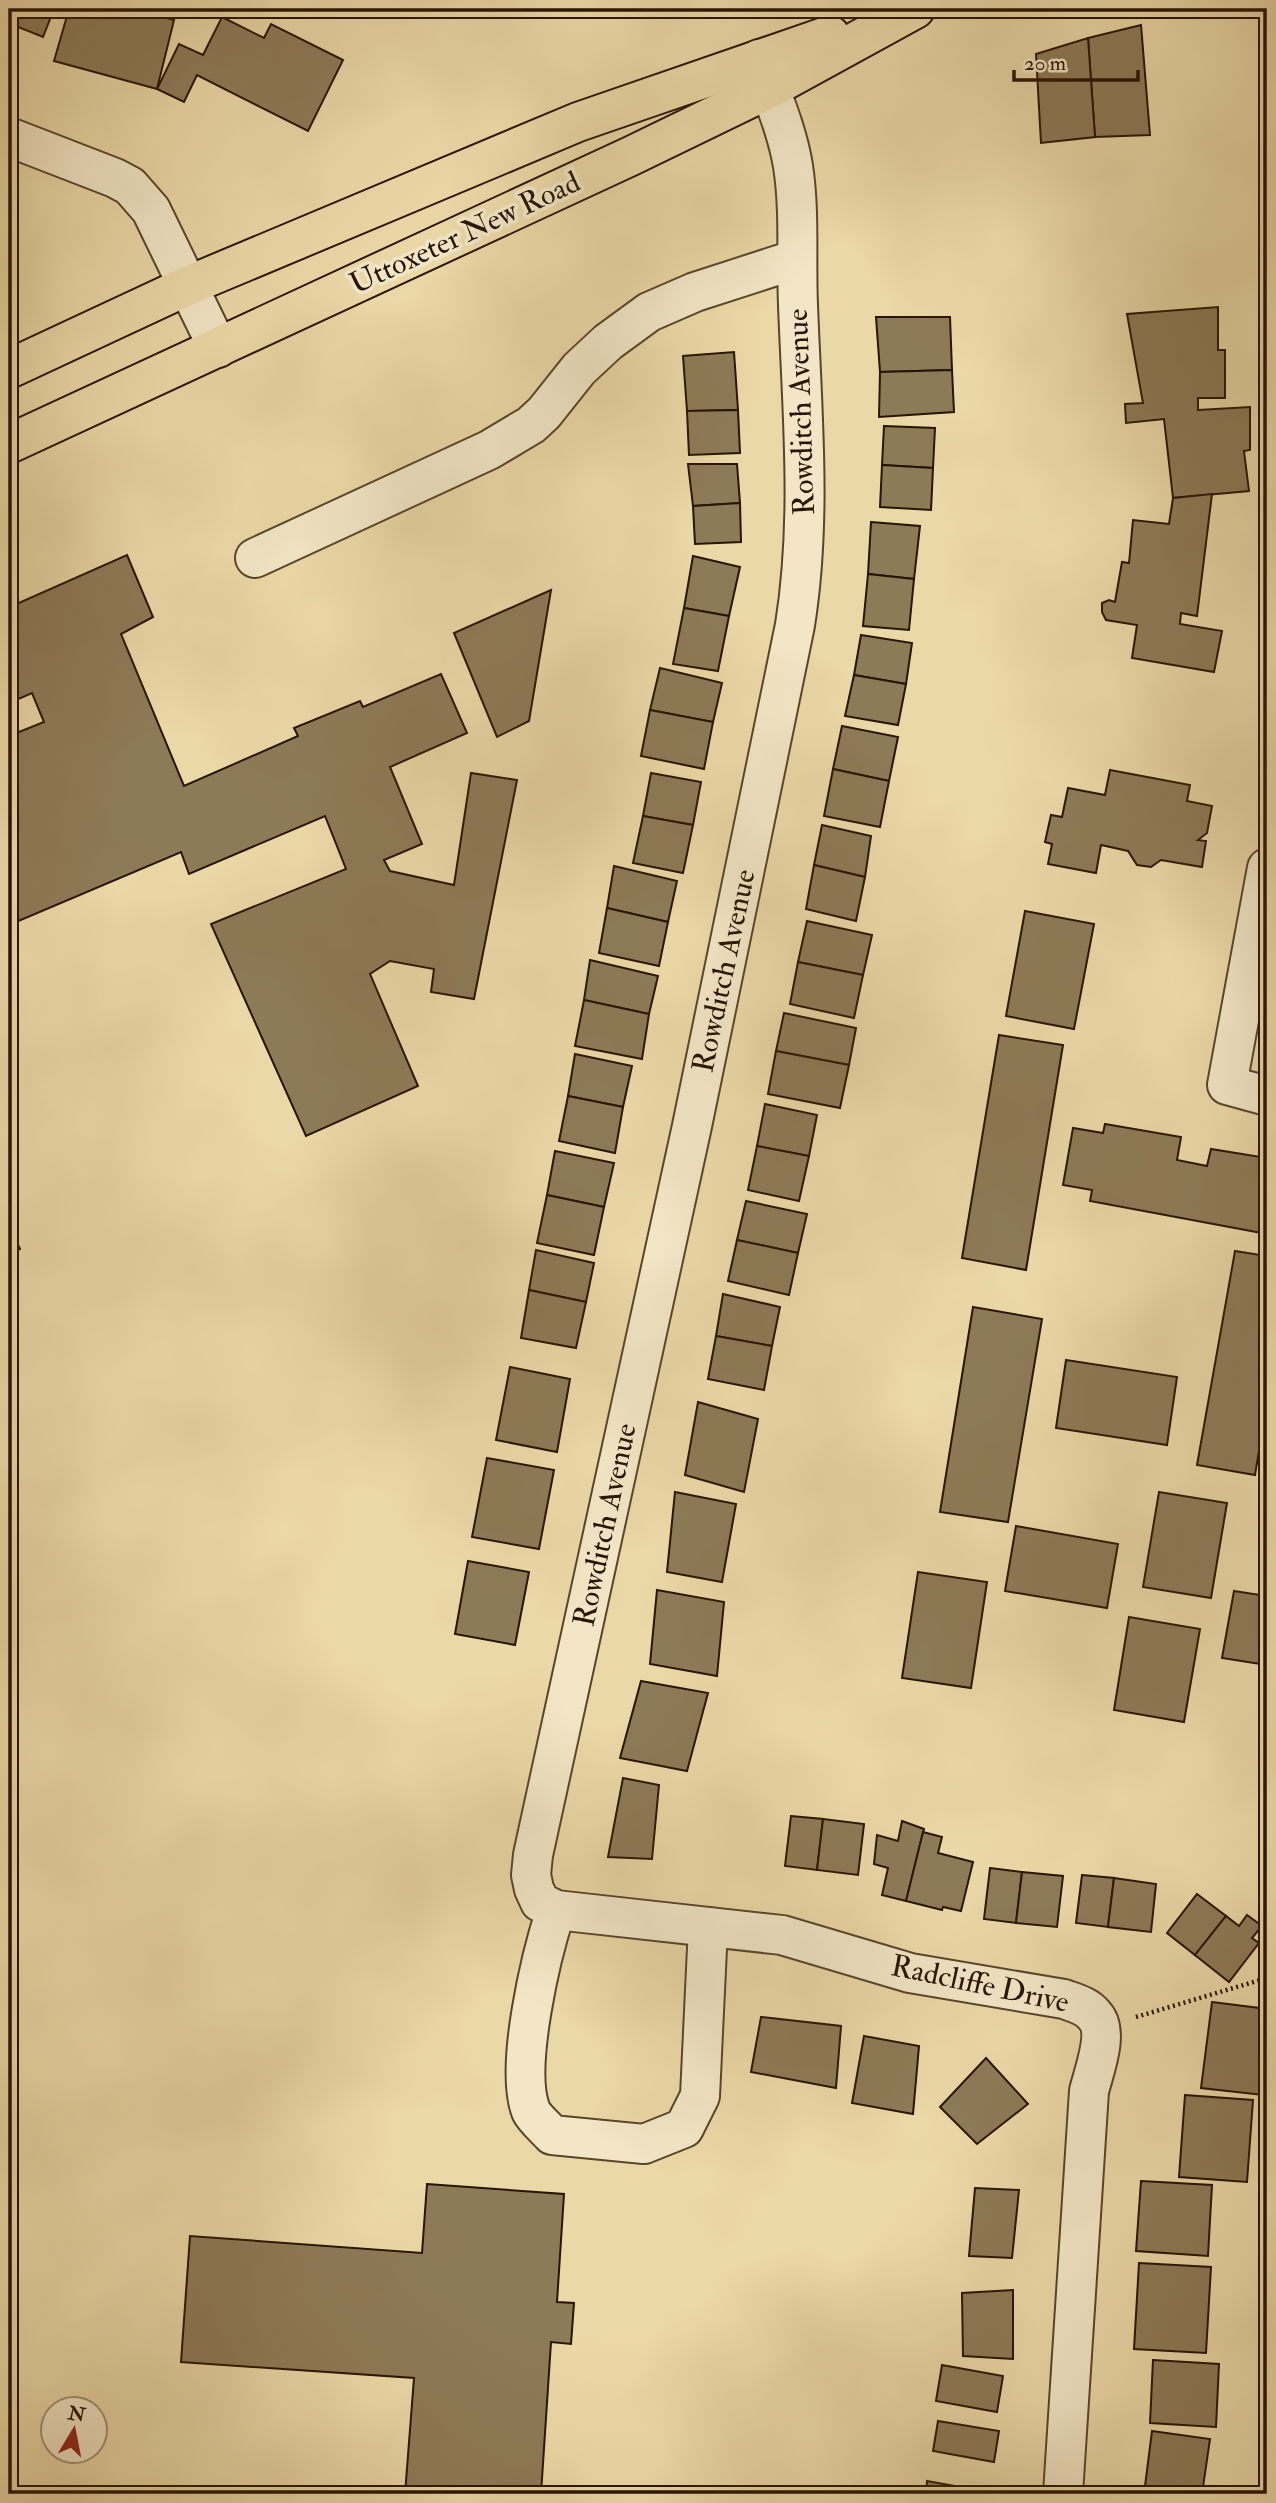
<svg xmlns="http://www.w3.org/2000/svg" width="1276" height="2503" font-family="'IM FELL Double Pica',serif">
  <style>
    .building { fill: #8d7a57; stroke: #281500; stroke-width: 2 }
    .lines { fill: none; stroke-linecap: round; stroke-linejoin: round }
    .minor-casing { stroke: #59462a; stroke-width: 42 }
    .major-casing { stroke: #281500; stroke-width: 42 }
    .path { stroke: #281500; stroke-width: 4.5; stroke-dasharray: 2 3.5; stroke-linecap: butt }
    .minor { stroke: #f2e6c6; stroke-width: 38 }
    .major { stroke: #ebd8a7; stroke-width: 38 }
    .labels { text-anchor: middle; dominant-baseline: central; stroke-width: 7; stroke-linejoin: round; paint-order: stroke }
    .street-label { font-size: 30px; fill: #281500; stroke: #f2e6c6 }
  </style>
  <rect width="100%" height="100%" fill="#ebd8a7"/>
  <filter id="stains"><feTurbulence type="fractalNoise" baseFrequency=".00286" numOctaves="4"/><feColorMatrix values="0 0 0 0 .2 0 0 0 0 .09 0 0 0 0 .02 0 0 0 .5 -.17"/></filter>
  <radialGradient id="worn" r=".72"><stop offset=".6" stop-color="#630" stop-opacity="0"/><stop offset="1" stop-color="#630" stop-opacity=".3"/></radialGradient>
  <g class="building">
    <path d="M19,9H54L43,37L13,25Z"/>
    <path d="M69,9H135L174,20L157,89L54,61Z"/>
    <path d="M222,17L264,38L271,24L343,60L308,131L197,75L184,102L157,89L179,44L203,55Z"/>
    <path d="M1141,25L1150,135L1095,137L1088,38Z"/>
    <path d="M1088,38L1095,137L1041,143L1036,54Z"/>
    <path d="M1218,307V350H1225V398H1198V410L1250,407V450L1244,451L1249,491L1173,498L1164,419L1126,423L1125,404L1143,403L1127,314Z"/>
    <path d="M876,317H950L952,370L880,372Z"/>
    <path d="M734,352L738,410L687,411L683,356Z"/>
    <path d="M952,370L954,412L879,417L880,372Z"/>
    <path d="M738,410L740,453L689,455L687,411Z"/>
    <path d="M884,426L935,428L933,468L882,465Z"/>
    <path d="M688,464H737L740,503L693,506Z"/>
    <path d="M882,465L933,468L931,510L880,507Z"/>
    <path d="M1212,494L1197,616L1181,613L1180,624L1222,631L1214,672L1132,658L1137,625L1106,620L1102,612V603L1109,600L1115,602L1122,562L1129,563L1133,520L1169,524L1173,498Z"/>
    <path d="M740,503L741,542L695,544L693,506Z"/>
    <path d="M871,522L920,526L914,579L868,574Z"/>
    <path d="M127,555L153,617L121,634L184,786L298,736L294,728L360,701L363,707L441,674L467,733L390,767L422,844L384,860L390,871L454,885L471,773L517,780L474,999L431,992L434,969L390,961L370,974L418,1086L306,1136L211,924L346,869L325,816L189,874L181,852L9,925V736L44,722L32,693L9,703V614L15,611L12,606Z"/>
    <path d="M693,556L740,567L729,616L684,608Z"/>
    <path d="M868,574L914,579L909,630L863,626Z"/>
    <path d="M551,590L529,721L497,737L454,633Z"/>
    <path d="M684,608L729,616L718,671L673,664Z"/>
    <path d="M861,635L912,643L906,684L854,675Z"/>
    <path d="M660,668L722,683L713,722L650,710Z"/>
    <path d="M854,675L906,684L898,725L845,716Z"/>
    <path d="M650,710L713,722L704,769L641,756Z"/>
    <path d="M842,726L898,737L889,781L833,769Z"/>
    <path d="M833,769L889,781L880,827L824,816Z"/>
    <path d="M1110,770L1190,785L1187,801L1212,806L1207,833L1198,840L1206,841L1202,867L1161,860L1151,867L1137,865L1128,851L1101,845L1096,873L1048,864L1052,844L1045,842L1051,815L1062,817L1068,788L1105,795Z"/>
    <path d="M651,773L701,782L693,825L643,816Z"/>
    <path d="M643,816L693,825L683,873L633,863Z"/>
    <path d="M822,825L871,836L865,877L814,865Z"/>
    <path d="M814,865L865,877L856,921L806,909Z"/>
    <path d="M614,866L677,881L668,922L607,908Z"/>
    <path d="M607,908L668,922L659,966L599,953Z"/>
    <path d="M1025,911L1094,924L1074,1029L1006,1016Z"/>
    <path d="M807,921L872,935L863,975L798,962Z"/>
    <path d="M590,960L658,976L649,1014L584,1000Z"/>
    <path d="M798,962L863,975L854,1018L790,1004Z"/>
    <path d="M584,1000L649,1014L642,1059L575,1046Z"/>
    <path d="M784,1013L856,1028L849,1065L776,1051Z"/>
    <path d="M999,1035L1063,1045L1026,1270L962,1258Z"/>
    <path d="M776,1051L849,1065L840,1108L768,1094Z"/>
    <path d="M575,1054L632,1066L623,1107L568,1096Z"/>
    <path d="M568,1096L623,1107L615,1153L559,1141Z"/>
    <path d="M765,1104L817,1115L809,1156L757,1146Z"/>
    <path d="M1105,1124L1181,1137L1177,1160L1207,1166L1211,1149L1267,1158V1234L1090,1201L1092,1190L1063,1185L1073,1128L1103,1133Z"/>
    <path d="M757,1146L809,1156L799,1201L748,1190Z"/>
    <path d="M555,1151L614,1163L604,1207L547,1195Z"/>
    <path d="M547,1195L604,1207L594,1255L537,1243Z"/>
    <path d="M746,1201L807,1214L798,1253L737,1240Z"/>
    <path d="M9,1225L20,1249L9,1254Z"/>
    <path d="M737,1240L798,1253L789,1295L728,1281Z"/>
    <path d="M536,1250L594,1263L586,1302L529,1290Z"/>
    <path d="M1235,1251L1267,1256V1403L1255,1475L1197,1465Z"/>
    <path d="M529,1290L586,1302L576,1348L521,1338Z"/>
    <path d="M723,1294L780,1307L772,1346L716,1336Z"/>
    <path d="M973,1307L1042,1319L1008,1522L940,1512Z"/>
    <path d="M716,1336L772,1346L764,1390L708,1379Z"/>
    <path d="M1066,1360L1177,1377L1167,1445L1056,1428Z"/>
    <path d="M510,1367L570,1379L557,1452L496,1440Z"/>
    <path d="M698,1402L758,1419L744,1492L685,1475Z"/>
    <path d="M487,1458L554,1470L539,1549L472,1537Z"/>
    <path d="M675,1492L736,1504L722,1582L667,1572Z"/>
    <path d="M1159,1492L1227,1503L1211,1598L1143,1587Z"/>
    <path d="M1016,1526L1118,1544L1107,1608L1005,1591Z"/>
    <path d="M468,1561L529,1572L515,1645L455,1634Z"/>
    <path d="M918,1572L987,1582L971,1688L902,1678Z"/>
    <path d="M657,1590L724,1602L717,1676L650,1664Z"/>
    <path d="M1234,1591L1267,1596V1665L1222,1658Z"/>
    <path d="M1129,1617L1200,1629L1184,1722L1114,1710Z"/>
    <path d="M641,1681L708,1693L687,1771L620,1758Z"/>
    <path d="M623,1778L659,1785L652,1859L608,1857Z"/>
    <path d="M791,1816L823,1819L817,1870L785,1866Z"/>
    <path d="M823,1819L864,1824L858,1875L817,1870Z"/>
    <path d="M902,1821L924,1829L906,1901L882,1895L888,1868L874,1864L877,1835L898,1841Z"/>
    <path d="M923,1832L942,1837L938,1853L973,1862L961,1911L943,1907L942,1910L906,1901Z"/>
    <path d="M990,1868L1022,1872L1016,1923L984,1919Z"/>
    <path d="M1022,1872L1063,1876L1057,1927L1016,1923Z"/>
    <path d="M1082,1875L1114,1878L1108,1927L1076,1923Z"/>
    <path d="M1114,1878L1156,1884L1151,1932L1108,1927Z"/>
    <path d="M1197,1894L1226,1916L1195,1955L1167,1933Z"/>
    <path d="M1247,1915L1262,1926L1252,1938L1259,1943L1229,1982L1195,1955L1226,1916L1239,1926Z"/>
    <path d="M1212,2002L1267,2009V2060L1263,2095L1201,2088Z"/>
    <path d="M761,2017L841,2026L836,2088L751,2072Z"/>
    <path d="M864,2036L919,2046L913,2114L852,2103Z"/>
    <path d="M986,2058L1028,2104L977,2144L940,2107Z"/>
    <path d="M1185,2095L1253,2100L1247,2182L1179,2177Z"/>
    <path d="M1141,2181L1212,2185L1208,2256L1136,2251Z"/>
    <path d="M427,2184L564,2194L557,2302L574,2303L571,2344L551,2342L541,2494H405L414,2378L181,2362L190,2236L422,2253Z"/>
    <path d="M975,2188L1019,2190L1012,2258L969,2256Z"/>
    <path d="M1139,2263L1211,2267L1206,2353L1134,2349Z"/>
    <path d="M1013,2290V2359L963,2356L962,2293Z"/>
    <path d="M1153,2360L1219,2364L1216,2427L1150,2423Z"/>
    <path d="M942,2365L1003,2376L997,2412L936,2401Z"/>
    <path d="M938,2421L999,2431L994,2462L933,2451Z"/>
    <path d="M1152,2431L1210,2439L1202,2494H1144Z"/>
    <path d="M927,2481L994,2493V2494H926Z"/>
  </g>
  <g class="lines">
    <defs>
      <g id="minor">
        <path d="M759,59C771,94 787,129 793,166C800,211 796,259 798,305C802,412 812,519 795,625L692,1126L533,1855L531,1875L534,1889L540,1902L556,1910L782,1935L910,1973L1064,1999C1075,2003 1087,2006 1094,2015C1110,2031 1094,2071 1089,2091L1063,2494"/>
        <path d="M9,137L115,178L130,186L151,210L218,348"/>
        <path d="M255,558L489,450L531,425L544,413L579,369L608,342L649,312L695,292L797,259"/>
        <path d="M1267,868L1227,1085L1267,1096"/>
        <path d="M556,1910C541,1955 514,2068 531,2111C535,2119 546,2128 552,2135L644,2144L684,2128L700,2096L708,1927"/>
      </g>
      <g id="major">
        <path d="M9,369L187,286L578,122L830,35"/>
        <path d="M9,444L631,156L769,89L915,9"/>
      </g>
    </defs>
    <use href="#minor" class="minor-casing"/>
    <use href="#major" class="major-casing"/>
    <path class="path" d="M1136,2017L1267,1978"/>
    <use href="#minor" class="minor"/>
    <use href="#major" class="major"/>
  </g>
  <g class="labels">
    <g class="street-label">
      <text transform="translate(465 233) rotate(-25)">Uttoxeter New Road</text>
      <text transform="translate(801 412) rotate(-92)">Rowditch Avenue</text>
      <text transform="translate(724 971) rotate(-78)">Rowditch Avenue</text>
      <text transform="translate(605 1525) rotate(-78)">Rowditch Avenue</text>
      <text transform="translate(980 1984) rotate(12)">Radcliffe Drive</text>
    </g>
  </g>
  <rect width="1276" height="2503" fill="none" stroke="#ebd8a7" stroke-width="35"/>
  <rect x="10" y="10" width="1255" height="2482" fill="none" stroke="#281500" stroke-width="3.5"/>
  <rect x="18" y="18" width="1241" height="2468" fill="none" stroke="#281500" stroke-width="2"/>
  <g transform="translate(74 2430) rotate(10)"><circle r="33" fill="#f2e6c6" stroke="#a19277" stroke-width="2"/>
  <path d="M0-5L12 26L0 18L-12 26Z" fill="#8f2418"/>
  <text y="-10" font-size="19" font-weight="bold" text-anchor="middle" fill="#281500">N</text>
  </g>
  <path d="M1014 70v10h124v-10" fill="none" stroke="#281500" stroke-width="3.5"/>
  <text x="1024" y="70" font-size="21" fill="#281500" stroke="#f2e6c6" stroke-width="5" paint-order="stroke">20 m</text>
  <rect width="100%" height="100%" filter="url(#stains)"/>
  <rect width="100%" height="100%" fill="url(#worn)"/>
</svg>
